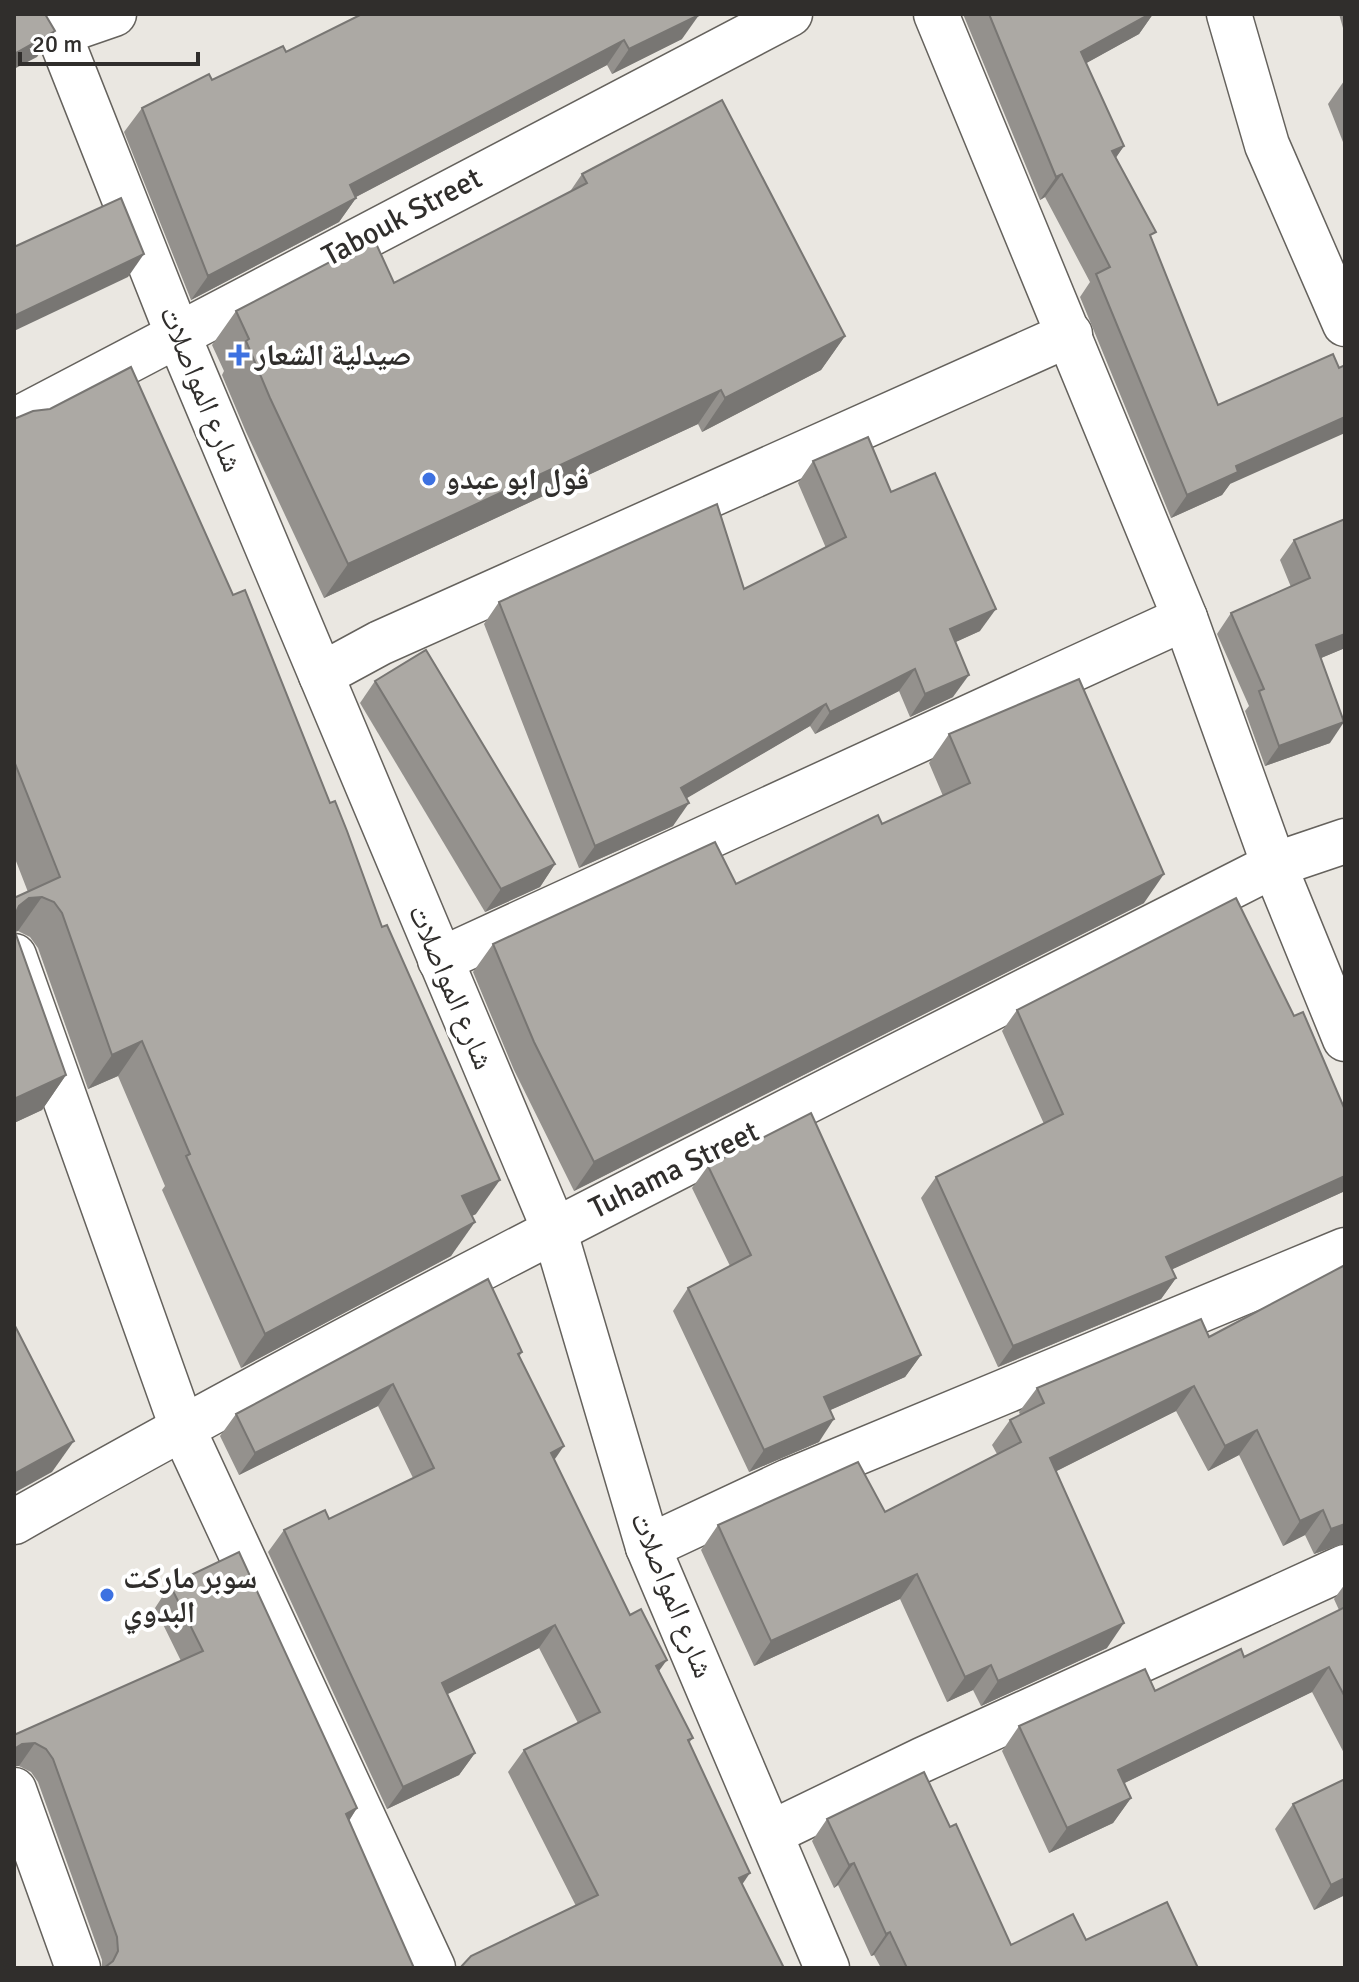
<svg xmlns="http://www.w3.org/2000/svg" width="1359" height="1982" font-family="Signika,'Noto Naskh Arabic',sans-serif">
  <style>
    .lines { fill: none; stroke-linecap: round; stroke-linejoin: round }
    .minor-casing { stroke: #65625d; stroke-width: 47 }
    .minor { stroke: #fff; stroke-width: 44 }
    .wall { fill: #94918d }
    .shaded-wall { fill: #787673 }
    .building { fill: #aca9a4; stroke: #787673; stroke-width: 2 }
    .poi-dot { fill: #3d71e1; stroke: #fff; stroke-width: 3 }
    .labels { text-anchor: middle; dominant-baseline: central; stroke-width: 8; stroke-linejoin: round; paint-order: stroke }
    .street-label { font-size: 30px; fill: #302e2c; stroke: #fff }
    .poi-label { font-size: 30px; font-weight: bold; fill: #302e2c; stroke: #fff; text-anchor: start }
  </style>
  <rect width="100%" height="100%" fill="#eae7e1"/>
  <g class="lines">
    <defs>
      <g id="minor">
        <path d="M51,14L178,335L554,1229L648,1547L827,1968"/>
        <path d="M936,14L1185,618L1274,865L1345,1039"/>
        <path d="M1229,14L1267,145L1345,324"/>
        <path d="M59,33L114,14"/>
        <path d="M14,421L790,14"/>
        <path d="M321,675L380,643L1070,334"/>
        <path d="M14,956L182,1427L433,1968"/>
        <path d="M440,960L1185,618"/>
        <path d="M14,1522C426,1288 852,1080 1274,865L1345,841"/>
        <path d="M648,1547L789,1481L1345,1250"/>
        <path d="M14,1790L78,1968"/>
        <path d="M771,1833L922,1760L1345,1567"/>
      </g>
    </defs>
    <use href="#minor" class="minor-casing"/>
    <use href="#minor" class="minor"/>
  </g>
  <g class="wall">
    <path d="M362,14L682,39L612,74L607,65L356,197V198L339,222L191,300L124,132L142,108L212,80L286,52Z"/>
    <path d="M963,14H1153L1139,34L1086,63L1124,146L1116,157L1152,239L1230,484L1222,495L1171,518L1080,297L1090,282L1045,197L1040,200Z"/>
    <path d="M1339,14H1345V35Z"/>
    <path d="M1344,81H1345V147L1328,104Z"/>
    <path d="M582,174L845,336L821,370L702,432L698,424L324,598L246,432L222,375L224,371L212,345L236,311L394,283L569,193Z"/>
    <path d="M14,419L476,1214L472,1216L451,1256L241,1368L162,1190L165,1186L118,1076L88,1089L38,948L30,937L18,931L15,932L66,1075L42,1110L14,1123V898L28,892L14,856Z"/>
    <path d="M813,461L891,492L980,631L955,642L953,697L910,717L899,691L815,734L810,726L686,798L673,826L579,868L484,624L499,602L744,589L826,548L798,483Z"/>
    <path d="M1345,519V648L1321,658L1330,743L1265,766L1245,711L1249,706L1217,634L1231,613L1291,587L1280,560L1294,540Z"/>
    <path d="M375,681L555,864L540,887L485,912L360,703Z"/>
    <path d="M949,734L1144,903L574,1191L514,1070L473,972L493,944L736,884L882,824L943,796L929,763Z"/>
    <path d="M1017,1010L1294,1016L1345,1110V1191L1172,1269L1176,1278L1161,1299L998,1367L921,1198L936,1177L1044,1124L1002,1031Z"/>
    <path d="M708,1166L921,1355L905,1377L830,1410L819,1442L749,1472L673,1311L688,1288L730,1266L692,1188Z"/>
    <path d="M1209,1337L1345,1543L1314,1554L1305,1535L1283,1546L1239,1455L1208,1471L1176,1411L1056,1471L1107,1648L981,1706L973,1690L947,1702L900,1599L754,1666L701,1550L718,1525L885,1512L997,1454L992,1445L1010,1420L1020,1415L1019,1412L1037,1388Z"/>
    <path d="M522,1352L519,1357L554,1460L630,1615L693,1738L689,1743L742,1885L460,1968L576,1906L508,1772L524,1750L578,1723L539,1648L447,1694L475,1753L459,1775L387,1809L268,1552L284,1530L329,1519L413,1478L378,1406L239,1475L220,1436L236,1414Z"/>
    <path d="M1345,1584V1755L1312,1692L1124,1783L1131,1798L1113,1823L1049,1853L1002,1751L1019,1726L1155,1691L1244,1657L1339,1610L1334,1599Z"/>
    <path d="M170,1585L357,1808L349,1821L414,1968H102V1960L38,1782L31,1772L19,1766L14,1735L181,1661L155,1608Z"/>
    <path d="M1293,1804L1345,1895L1314,1910L1275,1829Z"/>
    <path d="M827,1819L950,1827L1011,1945L1086,1940L1198,1968H881L874,1955L871,1956L838,1885L834,1888L812,1841Z"/>
  </g>
  <g class="shaded-wall">
    <path d="M1150,14H1153L1139,34L1065,75L1081,52Z"/>
    <path d="M699,15L682,39L612,74L629,49Z"/>
    <path d="M55,31L37,57L14,69V54Z"/>
    <path d="M624,40L607,65L333,209L350,185Z"/>
    <path d="M1124,146L1108,169L1112,151Z"/>
    <path d="M1062,174L1045,197L1040,200L1056,177Z"/>
    <path d="M356,198L339,222L191,300L208,276Z"/>
    <path d="M144,254L128,277L14,331V316Z"/>
    <path d="M845,336L821,370L702,432L725,398Z"/>
    <path d="M721,390L698,424L324,598L348,564Z"/>
    <path d="M1345,417V433L1230,484L1222,495L1171,518L1187,495L1236,466Z"/>
    <path d="M996,609L980,631L934,652L950,629Z"/>
    <path d="M1345,634V648L1302,666L1316,645Z"/>
    <path d="M915,669L899,691L815,734L830,712Z"/>
    <path d="M969,675L953,697L910,717L925,694Z"/>
    <path d="M826,704L810,726L665,811L681,788Z"/>
    <path d="M1344,722L1330,743L1265,766L1279,746Z"/>
    <path d="M689,803L673,826L579,868L595,846Z"/>
    <path d="M555,864L540,887L485,912L501,889Z"/>
    <path d="M1164,874L1144,903L574,1191L594,1162Z"/>
    <path d="M42,897L18,931L14,932V913L19,906L29,898Z"/>
    <path d="M142,1041L118,1076L88,1089L112,1055Z"/>
    <path d="M66,1075L42,1110L14,1123V1099Z"/>
    <path d="M1345,1176V1191L1151,1279L1166,1257Z"/>
    <path d="M500,1180L476,1214L438,1231L462,1196Z"/>
    <path d="M475,1222L451,1256L241,1368L265,1334Z"/>
    <path d="M1176,1278L1161,1299L998,1367L1013,1346Z"/>
    <path d="M921,1355L905,1377L808,1420L824,1397Z"/>
    <path d="M393,1384L378,1406L239,1475L255,1453Z"/>
    <path d="M1194,1386L1176,1411L1033,1483L1050,1458Z"/>
    <path d="M834,1419L819,1442L749,1472L764,1450Z"/>
    <path d="M1257,1430L1239,1455L1208,1471L1225,1446Z"/>
    <path d="M74,1441L52,1472L14,1493V1474Z"/>
    <path d="M564,1446L548,1469L551,1453Z"/>
    <path d="M1323,1510L1305,1535L1283,1546L1300,1521Z"/>
    <path d="M1345,1524V1543L1314,1554L1331,1529Z"/>
    <path d="M917,1574L900,1599L754,1666L771,1641Z"/>
    <path d="M1124,1623L1107,1648L981,1706L998,1681Z"/>
    <path d="M555,1625L539,1648L426,1705L442,1683Z"/>
    <path d="M667,1660L651,1682L656,1666Z"/>
    <path d="M991,1665L973,1690L947,1702L965,1677Z"/>
    <path d="M1329,1667L1312,1692L1100,1795L1118,1770Z"/>
    <path d="M35,1743L19,1766H14V1749L22,1744Z"/>
    <path d="M475,1753L459,1775L387,1809L403,1787Z"/>
    <path d="M1131,1798L1113,1823L1049,1853L1067,1828Z"/>
    <path d="M357,1808L342,1831L346,1814Z"/>
    <path d="M854,1863L838,1885L834,1888L849,1865Z"/>
    <path d="M750,1873L735,1895L739,1878Z"/>
    <path d="M1345,1878V1895L1314,1910L1331,1885Z"/>
    <path d="M890,1932L874,1955L871,1956L886,1934Z"/>
  </g>
  <g class="building">
    <path d="M14,14H45L55,31L14,54Z"/>
    <path d="M362,14H699V15L629,49L624,40L350,185L356,198L208,276L142,108L209,74L212,80L283,46L286,52Z"/>
    <path d="M989,14H1150L1081,52L1124,146L1112,151L1156,232L1150,235L1218,405L1333,354L1339,368L1345,365V417L1236,466L1238,472L1187,495L1096,274L1110,267L1062,174L1056,177Z"/>
    <path d="M722,100L845,336L725,398L721,390L348,564L270,398L246,341L249,339L236,311L374,239L394,283L587,183L582,174Z"/>
    <path d="M121,198L144,254L14,316V247Z"/>
    <path d="M131,367L233,595L245,590L330,803L335,801L347,831L382,927L387,925L500,1180L462,1196L475,1222L265,1334L186,1156L190,1154L142,1041L112,1055L62,913L54,902L42,897L29,898L19,906L14,917V898L60,877L14,761V419L33,411L50,409Z"/>
    <path d="M868,437L891,492L935,473L996,609L950,629L969,675L925,694L915,669L830,712L826,704L681,788L689,803L595,846L499,602L717,504L744,589L846,537L813,461Z"/>
    <path d="M1345,519V634L1316,645L1344,722L1279,746L1259,691L1264,689L1231,613L1310,578L1294,540Z"/>
    <path d="M426,650L555,864L501,889L375,681Z"/>
    <path d="M1079,679L1164,874L594,1162L534,1042L493,944L715,842L736,884L878,815L882,824L970,783L949,734Z"/>
    <path d="M1236,898L1294,1016L1303,1012L1345,1110V1176L1166,1257L1176,1278L1013,1346L936,1177L1063,1114L1017,1010Z"/>
    <path d="M14,925V929L66,1075L14,1099Z"/>
    <path d="M811,1113L921,1355L824,1397L834,1419L764,1450L688,1288L751,1255L708,1166Z"/>
    <path d="M1345,1265V1524L1331,1529L1323,1510L1300,1521L1257,1430L1225,1446L1194,1386L1050,1458L1124,1623L998,1681L991,1665L965,1677L917,1574L771,1641L718,1525L858,1462L885,1512L1021,1442L1010,1420L1044,1403L1037,1388L1201,1319L1209,1337Z"/>
    <path d="M488,1279L522,1352L518,1354L564,1446L551,1453L630,1615L641,1609L667,1660L656,1666L693,1738L688,1740L750,1873L739,1878L784,1968H458H460L471,1956L598,1895L524,1750L600,1712L555,1625L442,1683L475,1753L403,1787L284,1530L325,1510L329,1519L434,1468L393,1384L255,1453L236,1414Z"/>
    <path d="M14,1324L74,1441L14,1474Z"/>
    <path d="M239,1552L357,1808L346,1814L414,1968H104L113,1961L118,1951L117,1937L53,1759L46,1749L35,1743L22,1744L14,1749V1735L203,1651L170,1585Z"/>
    <path d="M1345,1607V1697L1329,1667L1118,1770L1131,1798L1067,1828L1019,1726L1145,1669L1155,1691L1241,1649L1244,1657Z"/>
    <path d="M924,1772L950,1827L956,1824L1011,1945L1073,1914L1086,1940L1167,1902L1198,1968H907L890,1932L886,1934L854,1863L849,1865L827,1819Z"/>
    <path d="M1345,1779V1878L1331,1885L1293,1804Z"/>
  </g>
  <g class="poi-dot">
    <path d="M235 343h8v8h8v8h-8v8h-8v-8h-8v-8h8z"/>
    <circle cx="429" cy="479" r="8"/>
    <circle cx="107" cy="1595" r="8"/>
  </g>
  <g class="labels">
    <g class="street-label">
      <text transform="translate(402 217) rotate(-28)">Tabouk Street</text>
      <text transform="translate(201 389) rotate(68)">شارع المواصلات</text>
      <text transform="translate(451 987) rotate(67)">شارع المواصلات</text>
      <text transform="translate(674 1170) rotate(-26)">Tuhama Street</text>
      <text transform="translate(672 1595) rotate(68)">شارع المواصلات</text>
    </g>
    <g class="poi-label">
      <text x="255" y="355">صيدلية الشعار</text>
      <text x="445" y="479">فول ابو عبدو</text>
      <text x="123" y="1578">سوبر ماركت<tspan x="123" dy="34">البدوي</tspan></text>
    </g>
  </g>
  <rect width="1359" height="1982" fill="none" stroke="#302e2c" stroke-width="32"/>
  <path d="M20 52v12h178v-12" fill="none" stroke="#302e2c" stroke-width="4"/>
  <text x="32" y="52" font-size="24" fill="#302e2c" stroke="#ffffff" stroke-width="6" paint-order="stroke">20 m</text>
</svg>
